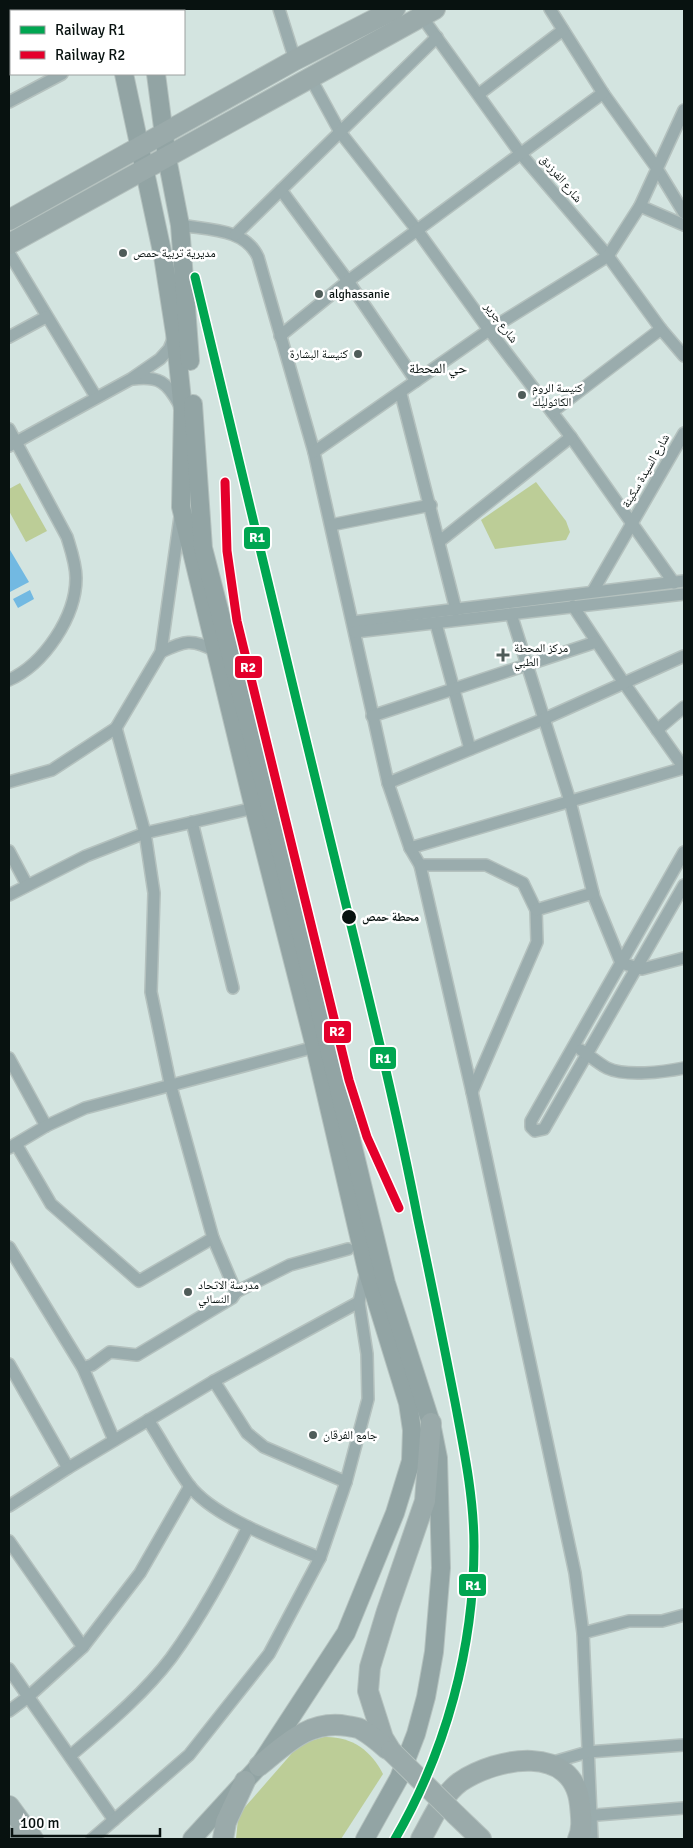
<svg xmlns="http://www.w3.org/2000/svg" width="693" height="1848" font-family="Signika,'Noto Naskh Arabic',sans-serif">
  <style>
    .green { fill: #bccd97 }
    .water { fill: #72b9e2 }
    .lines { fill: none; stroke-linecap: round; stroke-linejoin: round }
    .street-casing { stroke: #b4c1be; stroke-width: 14 }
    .primary-casing { stroke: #b4c1be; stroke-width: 20 }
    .highway-casing { stroke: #b4c1be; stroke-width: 22 }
    .street { stroke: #9aacad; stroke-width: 11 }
    .primary { stroke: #92a4a4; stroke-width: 18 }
    .highway { stroke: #9aaaaa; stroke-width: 20 }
    .highway-bridge-casing { stroke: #b4c1be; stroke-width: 22; stroke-linecap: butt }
    .highway-bridge { stroke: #9aaaaa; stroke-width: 20 }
    .rail-1-casing { stroke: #fff; stroke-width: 12 }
    .rail-2-casing { stroke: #fff; stroke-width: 12 }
    .rail-1 { stroke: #00a651; stroke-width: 9 }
    .rail-2 { stroke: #e4002b; stroke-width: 9 }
    .poi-dot { fill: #4f5c59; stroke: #fff; stroke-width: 2 }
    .stop-dot { fill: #081210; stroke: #fff; stroke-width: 2 }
    .labels { text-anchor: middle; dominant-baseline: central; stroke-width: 5; stroke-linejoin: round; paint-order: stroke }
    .street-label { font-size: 12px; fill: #081210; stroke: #fff }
    .poi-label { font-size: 12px; fill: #081210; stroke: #fff; text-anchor: start }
    .stop-label { font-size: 12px; font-weight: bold; fill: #081210; stroke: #fff; text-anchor: start }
    .neighbourhood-label { font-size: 14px; fill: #081210; stroke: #fff }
    .line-badge { stroke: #fff; stroke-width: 2 }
    .badge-label { font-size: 14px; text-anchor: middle; font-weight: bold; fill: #fff }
  </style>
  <rect width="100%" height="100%" fill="#d3e4e0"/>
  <g class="green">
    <path d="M536,482L566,521L570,532L566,540L495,549L481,520Z"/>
    <path d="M20,483L47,531L26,542L9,511V489Z"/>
    <path d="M324,1737C351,1736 371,1750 383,1774L341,1839H236L238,1819L245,1807L300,1744Z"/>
  </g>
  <g class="water">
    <path d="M10,550L29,582L10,592L9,551Z"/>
    <path d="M30,590L34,599L18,608L13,599Z"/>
  </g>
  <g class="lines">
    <defs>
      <g id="street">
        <path d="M279,9L295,60"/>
        <path d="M550,9L603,93L656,167L684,213"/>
        <path d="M422,17L520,153L608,256L661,329L684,356"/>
        <path d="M9,19L11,23"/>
        <path d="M310,77L340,132L417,230L489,330L571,437L674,583"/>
        <path d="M479,94L563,30"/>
        <path d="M9,102L62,74"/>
        <path d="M281,190L348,281L416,381"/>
        <path d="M640,206L684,225"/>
        <path d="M180,225C208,230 245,228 258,257L314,452L388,783L410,848L420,865L472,1092L575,1573L583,1633L592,1839"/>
        <path d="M235,235L437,37"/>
        <path d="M9,253L96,397"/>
        <path d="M280,336L348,281L603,93"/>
        <path d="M9,337L46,317"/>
        <path d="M133,379C159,376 167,382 179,404"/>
        <path d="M401,394L456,610"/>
        <path d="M552,412L661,329"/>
        <path d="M9,429L67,537C71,550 76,564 76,578C76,617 44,664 9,680"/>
        <path d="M9,446L131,379L160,359L169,349L174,337"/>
        <path d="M314,452L489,330L608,256L640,206L684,110"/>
        <path d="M331,525L431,505"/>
        <path d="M440,541L571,437"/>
        <path d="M593,591L684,433"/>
        <path d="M573,606L624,683L684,768"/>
        <path d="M511,614L570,801L594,897L621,963L642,969L684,958"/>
        <path d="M353,622L684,581"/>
        <path d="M436,624L470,749"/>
        <path d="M355,632L684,594"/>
        <path d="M161,652C184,641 192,638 215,651"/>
        <path d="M372,716L596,642"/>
        <path d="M657,730L684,707"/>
        <path d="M9,782L52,770L116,728L161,652L180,517"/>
        <path d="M388,783L544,719L684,656"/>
        <path d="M192,822L233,988"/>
        <path d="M410,848L684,768"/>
        <path d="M9,851L27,885"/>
        <path d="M684,852L531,1121V1127L535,1131L544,1129L684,885"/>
        <path d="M420,865H486L523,883L536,910L537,942L472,1092"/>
        <path d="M9,895L86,856L145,833L254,808"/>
        <path d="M536,910L593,893"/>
        <path d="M581,1050C590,1056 598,1063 607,1068C626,1077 664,1072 684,1068"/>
        <path d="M9,1058L46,1126"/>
        <path d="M16,1144L51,1204L139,1281L213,1238L170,1083L151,992L154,893L145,833L116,728"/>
        <path d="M9,1148L46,1126L85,1108L315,1047"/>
        <path d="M9,1247L83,1368L92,1365L110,1352L137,1355L232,1298L236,1292L213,1238"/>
        <path d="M236,1292L290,1265L348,1249"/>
        <path d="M9,1364L68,1468L214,1381L359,1302"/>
        <path d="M83,1368L114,1440"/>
        <path d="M214,1381L247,1433L264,1447L346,1482"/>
        <path d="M148,1420C162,1441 174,1465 189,1485C214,1518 283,1542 320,1558"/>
        <path d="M9,1506L68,1468"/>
        <path d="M9,1541L83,1647L28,1697L9,1711"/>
        <path d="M583,1633L629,1621H662L684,1615"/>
        <path d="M83,1647L140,1573L190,1486"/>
        <path d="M9,1669L114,1820"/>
        <path d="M70,1756C105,1726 143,1695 171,1658C201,1617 225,1572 248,1527"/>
        <path d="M550,1763L588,1752L684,1745"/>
        <path d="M584,1816L684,1808"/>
        <path d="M92,1839L189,1755L269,1654L320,1558L346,1482L368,1399L367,1354L359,1302L366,1271"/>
      </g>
      <g id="primary">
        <path d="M112,9V11"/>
        <path d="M146,9V11"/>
        <path d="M124,74L163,256L175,333L183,410L181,507L254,808L315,1047L367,1270L408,1403L412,1430L411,1461L395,1513L346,1633L259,1766L192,1839"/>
        <path d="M156,74L167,158L180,225L190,361"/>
        <path d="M193,404L203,548L270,806L386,1283L431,1423L438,1458L441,1568L434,1652L426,1697L416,1734L399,1778L365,1839"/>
      </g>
      <g id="highway">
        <path d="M9,220L295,60L395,9"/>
        <path d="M9,244L435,9"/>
        <path d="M391,1751L383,1738L368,1691L370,1667L387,1611L425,1501L431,1423"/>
        <path d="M259,1766C285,1745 310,1719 347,1726C352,1727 358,1727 362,1730C371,1735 379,1742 387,1749"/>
        <path d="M9,1806L33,1839"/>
        <path d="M456,1815L481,1839"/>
        <path d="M9,1837L10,1839"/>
        <path d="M223,1839L226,1822L245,1781"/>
        <path d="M421,1839C432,1820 442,1795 460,1782C497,1757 574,1743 580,1805C581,1817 583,1828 578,1839"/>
      </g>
    </defs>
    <use href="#street" class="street-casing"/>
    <use href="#primary" class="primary-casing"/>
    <use href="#highway" class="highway-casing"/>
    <use href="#street" class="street"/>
    <use href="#primary" class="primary"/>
    <use href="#highway" class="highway"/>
    <defs>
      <path id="highway-bridge" d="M391,1751L456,1815"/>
    </defs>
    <use href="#highway-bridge" class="highway-bridge-casing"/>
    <use href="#highway-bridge" class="highway-bridge"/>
    <defs>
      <path id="rail-1" d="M195,277C244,489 297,701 348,913C373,1015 398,1117 418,1220C431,1281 443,1341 455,1402C464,1450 474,1498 474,1546C474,1648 446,1751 395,1839"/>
      <path id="rail-2" d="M225,482L227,551L237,621L349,1080L367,1137L399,1208"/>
    </defs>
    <use href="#rail-1" class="rail-1-casing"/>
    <use href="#rail-2" class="rail-2-casing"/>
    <use href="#rail-1" class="rail-1"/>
    <use href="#rail-2" class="rail-2"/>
  </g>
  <g class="poi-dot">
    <circle cx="123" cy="253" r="5"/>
    <circle cx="319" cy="294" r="5"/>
    <circle cx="358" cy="354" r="5"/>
    <circle cx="522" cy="395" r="5"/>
    <path d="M500.5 647.5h5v5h5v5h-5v5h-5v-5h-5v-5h5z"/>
    <circle cx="188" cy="1292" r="5"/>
    <circle cx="313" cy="1435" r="5"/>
  </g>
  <circle class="stop-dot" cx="349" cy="917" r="8"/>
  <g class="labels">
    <g class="street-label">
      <text transform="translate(561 179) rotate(50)">شارع الفرزدق</text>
      <text transform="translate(501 323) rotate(53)">شارع جرير</text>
      <text transform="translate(646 471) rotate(-60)">شارع السيدة سكينة</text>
    </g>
    <g class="poi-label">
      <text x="133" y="253">مديرية تربية حمص</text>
      <text x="329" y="294">alghassanie</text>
      <text x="348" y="354" text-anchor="end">كنيسة البشارة</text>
      <text x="532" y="388">كنيسة الروم<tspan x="532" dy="14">الكاثوليك</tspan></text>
      <text x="514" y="648">مركز المحطة<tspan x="514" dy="14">الطبي</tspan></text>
      <text x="198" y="1285">مدرسة الاتحاد<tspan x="198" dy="14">النسائي</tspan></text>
      <text x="323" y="1435">جامع الفرقان</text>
    </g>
    <g class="stop-label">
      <text x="362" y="917">محطة حمص</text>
    </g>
    <g class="neighbourhood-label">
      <text x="438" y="368">حي المحطة</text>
    </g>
  </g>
  <g class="line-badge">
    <rect x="243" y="526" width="28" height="24" rx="5" fill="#00a651"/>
    <rect x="234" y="655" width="29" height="24" rx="5" fill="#e4002b"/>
    <rect x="323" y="1020" width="29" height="24" rx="5" fill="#e4002b"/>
    <rect x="369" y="1046" width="28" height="24" rx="5" fill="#00a651"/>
    <rect x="458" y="1573" width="29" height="24" rx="5" fill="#00a651"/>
  </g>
  <g class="badge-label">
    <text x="257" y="542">R1</text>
    <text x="248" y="672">R2</text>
    <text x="337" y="1036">R2</text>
    <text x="383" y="1063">R1</text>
    <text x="473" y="1590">R1</text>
  </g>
  <rect width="693" height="1848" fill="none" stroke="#081210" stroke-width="20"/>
  <rect x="10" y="10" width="175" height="65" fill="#ffffff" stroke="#9ca09f"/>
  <rect x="20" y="26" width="25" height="8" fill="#00a651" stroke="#9ca09f"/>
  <text x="55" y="35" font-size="15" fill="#081210">Railway R1</text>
  <rect x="20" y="51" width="25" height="8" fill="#e4002b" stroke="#9ca09f"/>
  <text x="55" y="60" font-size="15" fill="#081210">Railway R2</text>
  <path d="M12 1828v8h148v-8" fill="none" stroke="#081210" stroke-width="2.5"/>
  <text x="20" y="1828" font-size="15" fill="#081210" stroke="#ffffff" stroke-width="4" paint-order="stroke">100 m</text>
</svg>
